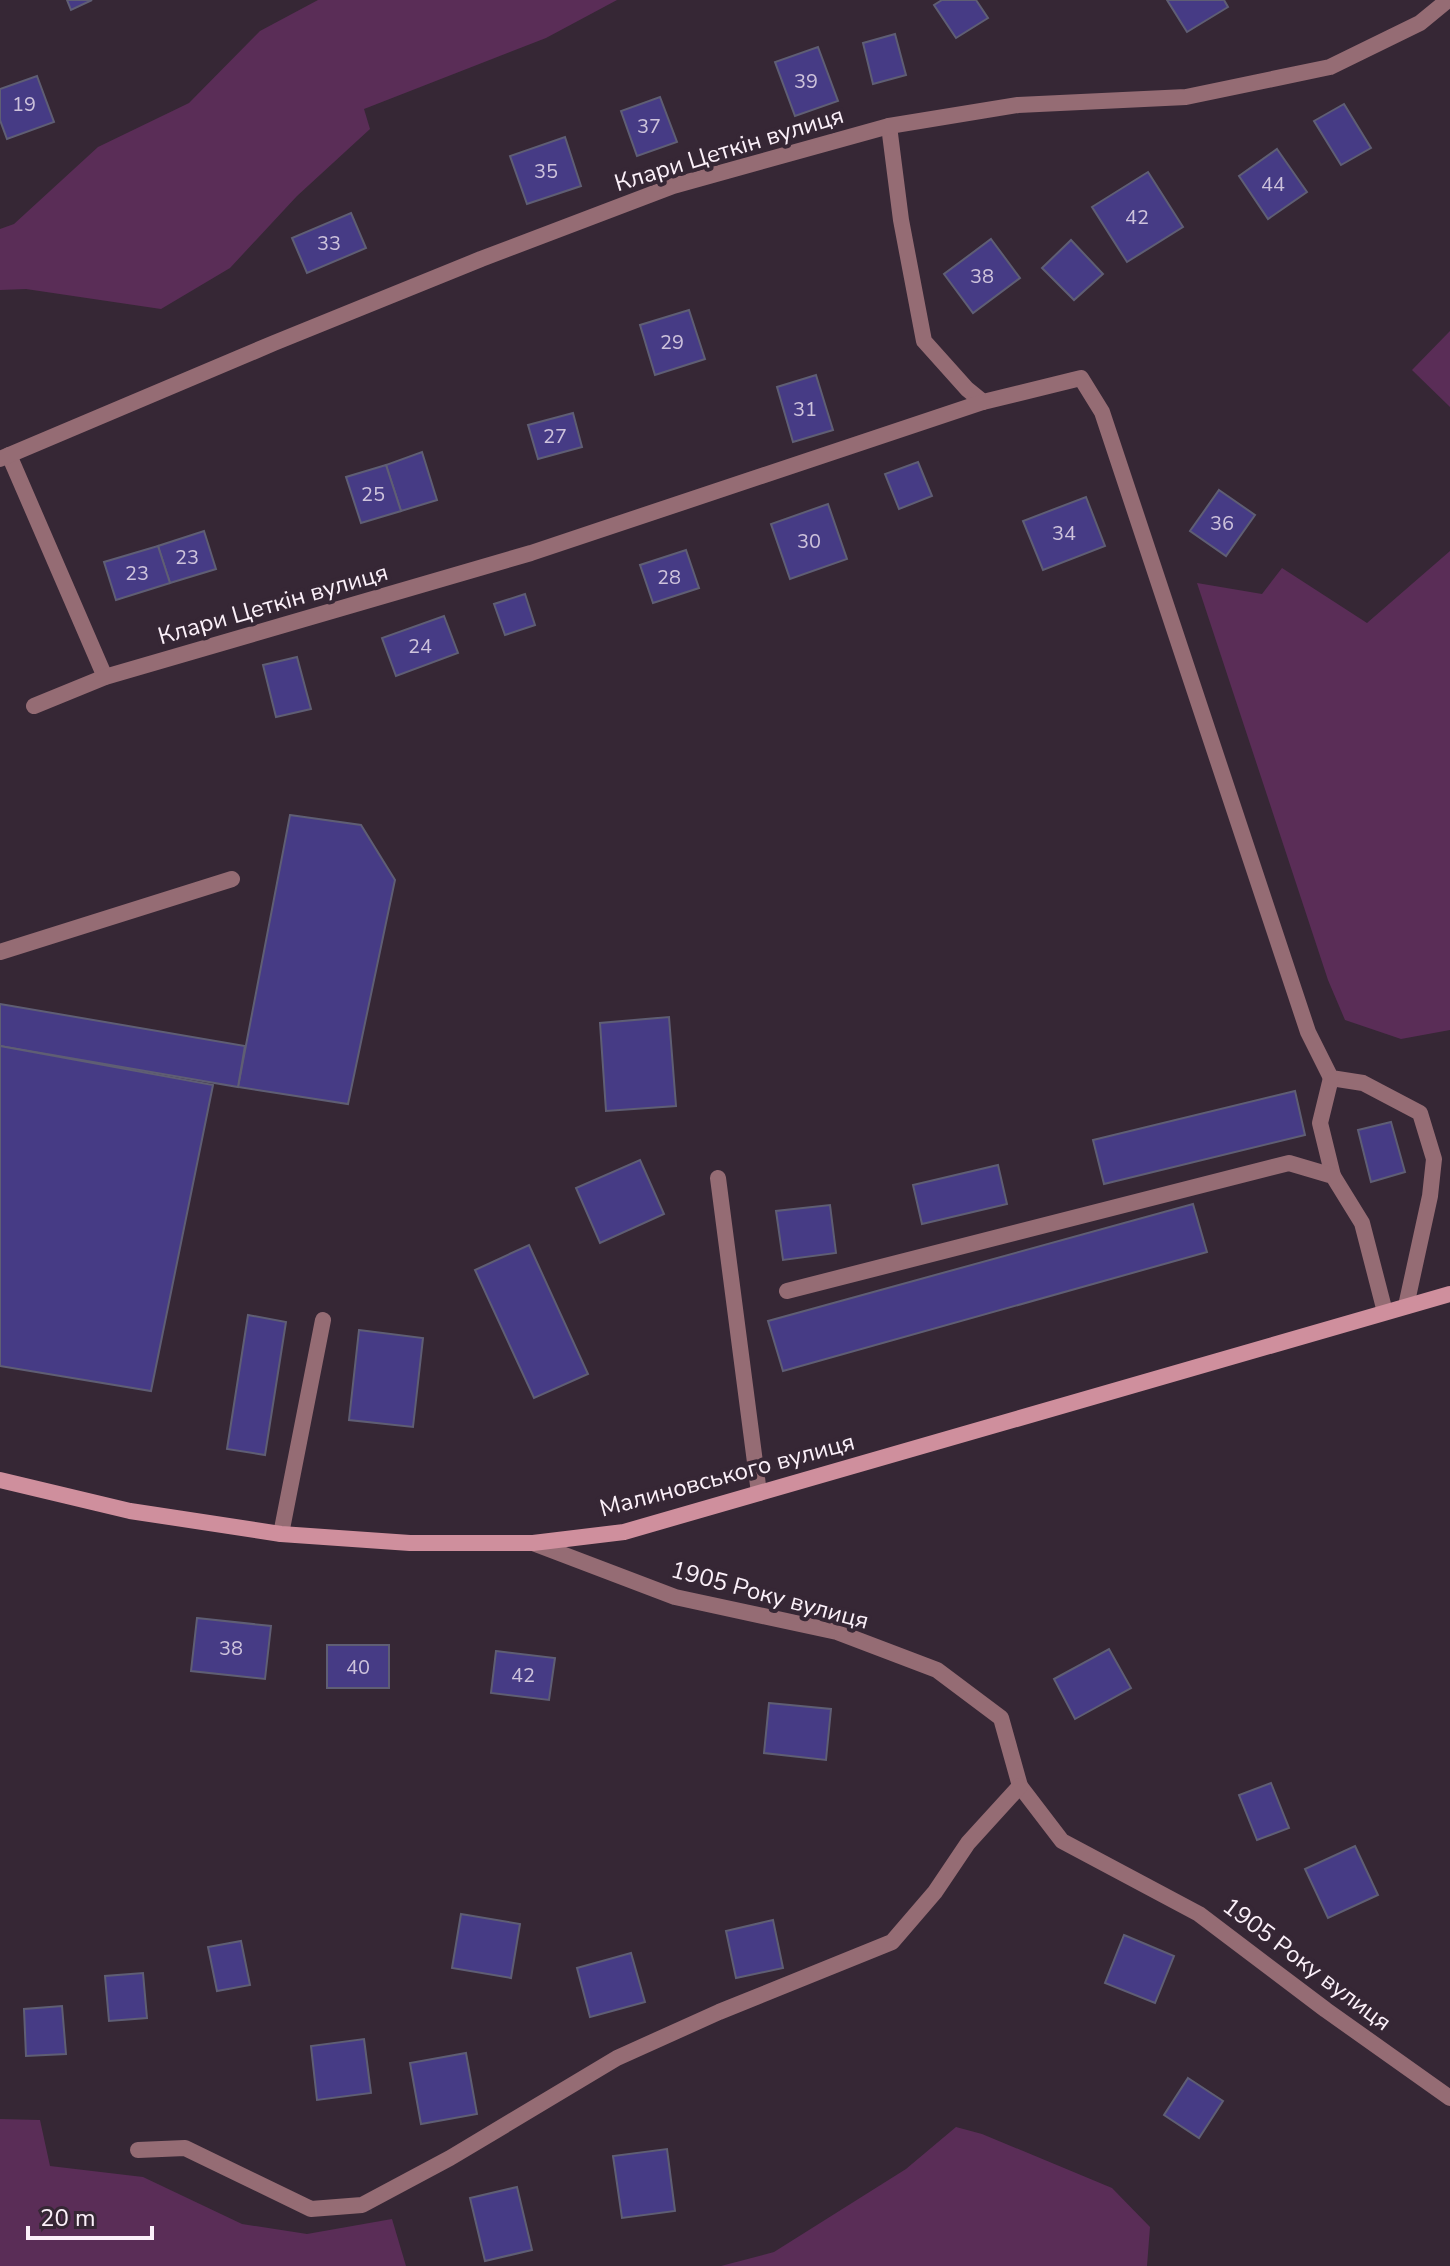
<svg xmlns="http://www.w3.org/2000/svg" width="1450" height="2266" font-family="'Nunito Sans',sans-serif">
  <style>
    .green { fill: #5a2d57 }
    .building { fill: #463b85; stroke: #5f5e74; stroke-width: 2 }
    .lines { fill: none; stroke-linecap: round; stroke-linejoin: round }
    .lane { stroke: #956c74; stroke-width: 16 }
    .street { stroke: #956c74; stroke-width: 16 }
    .secondary { stroke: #cf8f9d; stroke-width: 16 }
    .labels { text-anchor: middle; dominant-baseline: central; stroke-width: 8; stroke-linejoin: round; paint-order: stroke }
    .number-label { font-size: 20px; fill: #cec3dc }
    .street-label { font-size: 24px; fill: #fbf0f9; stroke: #362735 }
  </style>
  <rect width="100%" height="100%" fill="#362735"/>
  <g class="green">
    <path d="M318,0H617L546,38L364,109L370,129L297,196L230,268L161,309L26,289L0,290V229L14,224L98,147L189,103L260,31Z"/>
    <path d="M1450,331V407L1412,370Z"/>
    <path d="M1450,551V1030L1401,1039L1345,1020L1328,980L1197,583L1262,594L1282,568L1367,623Z"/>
    <path d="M0,2119L40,2120L50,2166L143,2177L242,2224L307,2234L392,2219L406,2266H0Z"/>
    <path d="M956,2127L982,2134L1112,2188L1150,2227L1147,2266H721L774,2252L906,2169Z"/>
  </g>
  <g class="building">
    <path d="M67,0H92L71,10Z"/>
    <path d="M942,0H976L988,18L956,38L934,5Z"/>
    <path d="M1167,0H1224L1228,7L1187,32Z"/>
    <path d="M895,34L906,75L873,84L863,43Z"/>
    <path d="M818,47L838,101L795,116L775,62Z"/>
    <path d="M37,76L54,122L7,139L0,120V89Z"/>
    <path d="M660,97L677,142L637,156L621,111Z"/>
    <path d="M1344,104L1371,148L1341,165L1314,121Z"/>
    <path d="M565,137L581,186L527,204L510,156Z"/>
    <path d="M1277,149L1307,192L1268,219L1239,176Z"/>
    <path d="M1148,172L1183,227L1127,262L1092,207Z"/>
    <path d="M351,213L366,248L307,273L292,238Z"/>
    <path d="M991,239L1020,278L973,313L944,274Z"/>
    <path d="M1071,240L1103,274L1074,300L1042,268Z"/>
    <path d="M689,310L705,359L655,375L640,325Z"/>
    <path d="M816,375L833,430L793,442L777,387Z"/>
    <path d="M573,413L582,447L538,459L528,425Z"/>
    <path d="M422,452L437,500L401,511L386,465Z"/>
    <path d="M918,462L932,496L899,509L885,474Z"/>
    <path d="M386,465L401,511L361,523L346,477Z"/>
    <path d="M1219,490L1255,515L1226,556L1190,531Z"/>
    <path d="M1086,497L1105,546L1043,570L1023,521Z"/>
    <path d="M828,504L847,559L790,579L771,524Z"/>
    <path d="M204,531L216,569L170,583L158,546Z"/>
    <path d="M158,546L170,583L116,600L104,562Z"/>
    <path d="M686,550L699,588L653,603L640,565Z"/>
    <path d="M525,594L535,625L505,635L494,604Z"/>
    <path d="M444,616L458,653L396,676L382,638Z"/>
    <path d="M297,657L311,709L276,717L263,665Z"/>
    <path d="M290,815L361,825L395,880L348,1104L238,1087Z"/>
    <path d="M0,1004L245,1046L238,1087L0,1046Z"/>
    <path d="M669,1017L676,1106L606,1111L600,1023Z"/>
    <path d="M0,1046L213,1085L151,1391L0,1366Z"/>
    <path d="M1295,1091L1305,1135L1104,1184L1093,1140Z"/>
    <path d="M1391,1122L1405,1172L1371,1182L1358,1130Z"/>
    <path d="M640,1160L664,1214L600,1243L576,1188Z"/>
    <path d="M998,1165L1007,1204L922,1224L913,1185Z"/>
    <path d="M1193,1204L1207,1252L783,1371L768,1321Z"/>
    <path d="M830,1205L836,1253L783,1260L776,1211Z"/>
    <path d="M529,1245L588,1374L534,1398L475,1270Z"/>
    <path d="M248,1315L286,1322L265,1455L227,1449Z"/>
    <path d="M359,1330L423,1338L413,1427L349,1420Z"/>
    <path d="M197,1618L271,1626L265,1679L191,1671Z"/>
    <rect x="327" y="1645" width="62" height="43"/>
    <path d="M1109,1649L1131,1688L1075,1719L1054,1679Z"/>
    <path d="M496,1651L555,1658L549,1700L491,1693Z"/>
    <path d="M769,1703L831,1709L826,1760L764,1753Z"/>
    <path d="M1271,1783L1289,1828L1257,1840L1239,1795Z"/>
    <path d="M1355,1846L1378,1895L1328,1918L1305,1869Z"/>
    <path d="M461,1914L520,1924L511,1978L452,1968Z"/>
    <path d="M773,1920L783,1968L736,1978L726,1931Z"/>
    <path d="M1124,1935L1174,1956L1155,2003L1105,1983Z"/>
    <path d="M241,1941L250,1985L217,1991L208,1947Z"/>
    <path d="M631,1953L645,2002L590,2017L577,1968Z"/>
    <path d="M143,1973L147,2018L109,2021L105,1976Z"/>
    <path d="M62,2006L66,2054L26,2056L24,2009Z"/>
    <path d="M364,2039L371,2093L317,2100L311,2046Z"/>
    <path d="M466,2053L477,2114L421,2124L410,2063Z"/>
    <path d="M1188,2078L1223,2101L1199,2138L1164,2115Z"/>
    <path d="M667,2149L675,2211L622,2218L613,2156Z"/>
    <path d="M517,2187L532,2250L485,2261L470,2198Z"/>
  </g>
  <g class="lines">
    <g class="lane">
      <path d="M889,126L901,220L924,341L967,389L983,402L1081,378L1102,412L1308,1032L1331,1078L1363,1083L1420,1113L1434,1159L1430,1196L1406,1306"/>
      <path d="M9,455L105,677"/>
      <path d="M34,706L105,677L531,553L983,402"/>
      <path d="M0,952L232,879"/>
      <path d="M1331,1078L1320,1123L1333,1176"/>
      <path d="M718,1178L759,1493"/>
      <path d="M787,1291L1289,1163L1333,1176L1362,1223L1385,1312"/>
      <path d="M281,1534L323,1320"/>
    </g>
    <g class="street">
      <path d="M0,459L274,343L481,259L673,186L889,126L1018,105L1186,97L1330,67L1420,23L1448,0"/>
      <path d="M533,1543L675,1597L837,1632L937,1670L1001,1718L1020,1786L1062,1841L1199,1914L1326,2010L1450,2098"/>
      <path d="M138,2150L185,2148L311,2209L362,2205L450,2158L617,2058L719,2012L892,1942L935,1892L968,1843L1020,1786"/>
    </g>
    <path class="secondary" d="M0,1480L130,1511L281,1534L410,1543H533L624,1532L1450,1294"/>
  </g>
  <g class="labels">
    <g class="number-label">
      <text x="806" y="81">39</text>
      <text x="24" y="104">19</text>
      <text x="649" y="126">37</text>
      <text x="546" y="171">35</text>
      <text x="1273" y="184">44</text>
      <text x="1137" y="217">42</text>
      <text x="329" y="243">33</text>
      <text x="982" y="276">38</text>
      <text x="672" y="342">29</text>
      <text x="805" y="409">31</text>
      <text x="555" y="436">27</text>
      <text x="373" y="494">25</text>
      <text x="1222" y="523">36</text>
      <text x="1064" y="533">34</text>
      <text x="809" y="541">30</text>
      <text x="187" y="557">23</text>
      <text x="137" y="573">23</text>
      <text x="669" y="577">28</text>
      <text x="420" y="646">24</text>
      <text x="231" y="1648">38</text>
      <text x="358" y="1667">40</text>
      <text x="523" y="1675">42</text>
    </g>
    <g class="street-label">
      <text transform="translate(729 149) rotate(-17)">Клари Цеткін вулиця</text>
      <text transform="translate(273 604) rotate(-16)">Клари Цеткін вулиця</text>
      <text transform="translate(727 1475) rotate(-15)">Малиновського вулиця</text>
      <text transform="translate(770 1595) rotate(15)">1905 Року вулиця</text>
      <text transform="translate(1307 1964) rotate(37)">1905 Року вулиця</text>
    </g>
  </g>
  <path d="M28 2226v12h124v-12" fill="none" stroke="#fbf0f9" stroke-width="4"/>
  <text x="40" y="2226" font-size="24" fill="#fbf0f9" stroke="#362735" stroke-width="6" paint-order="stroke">20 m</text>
</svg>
